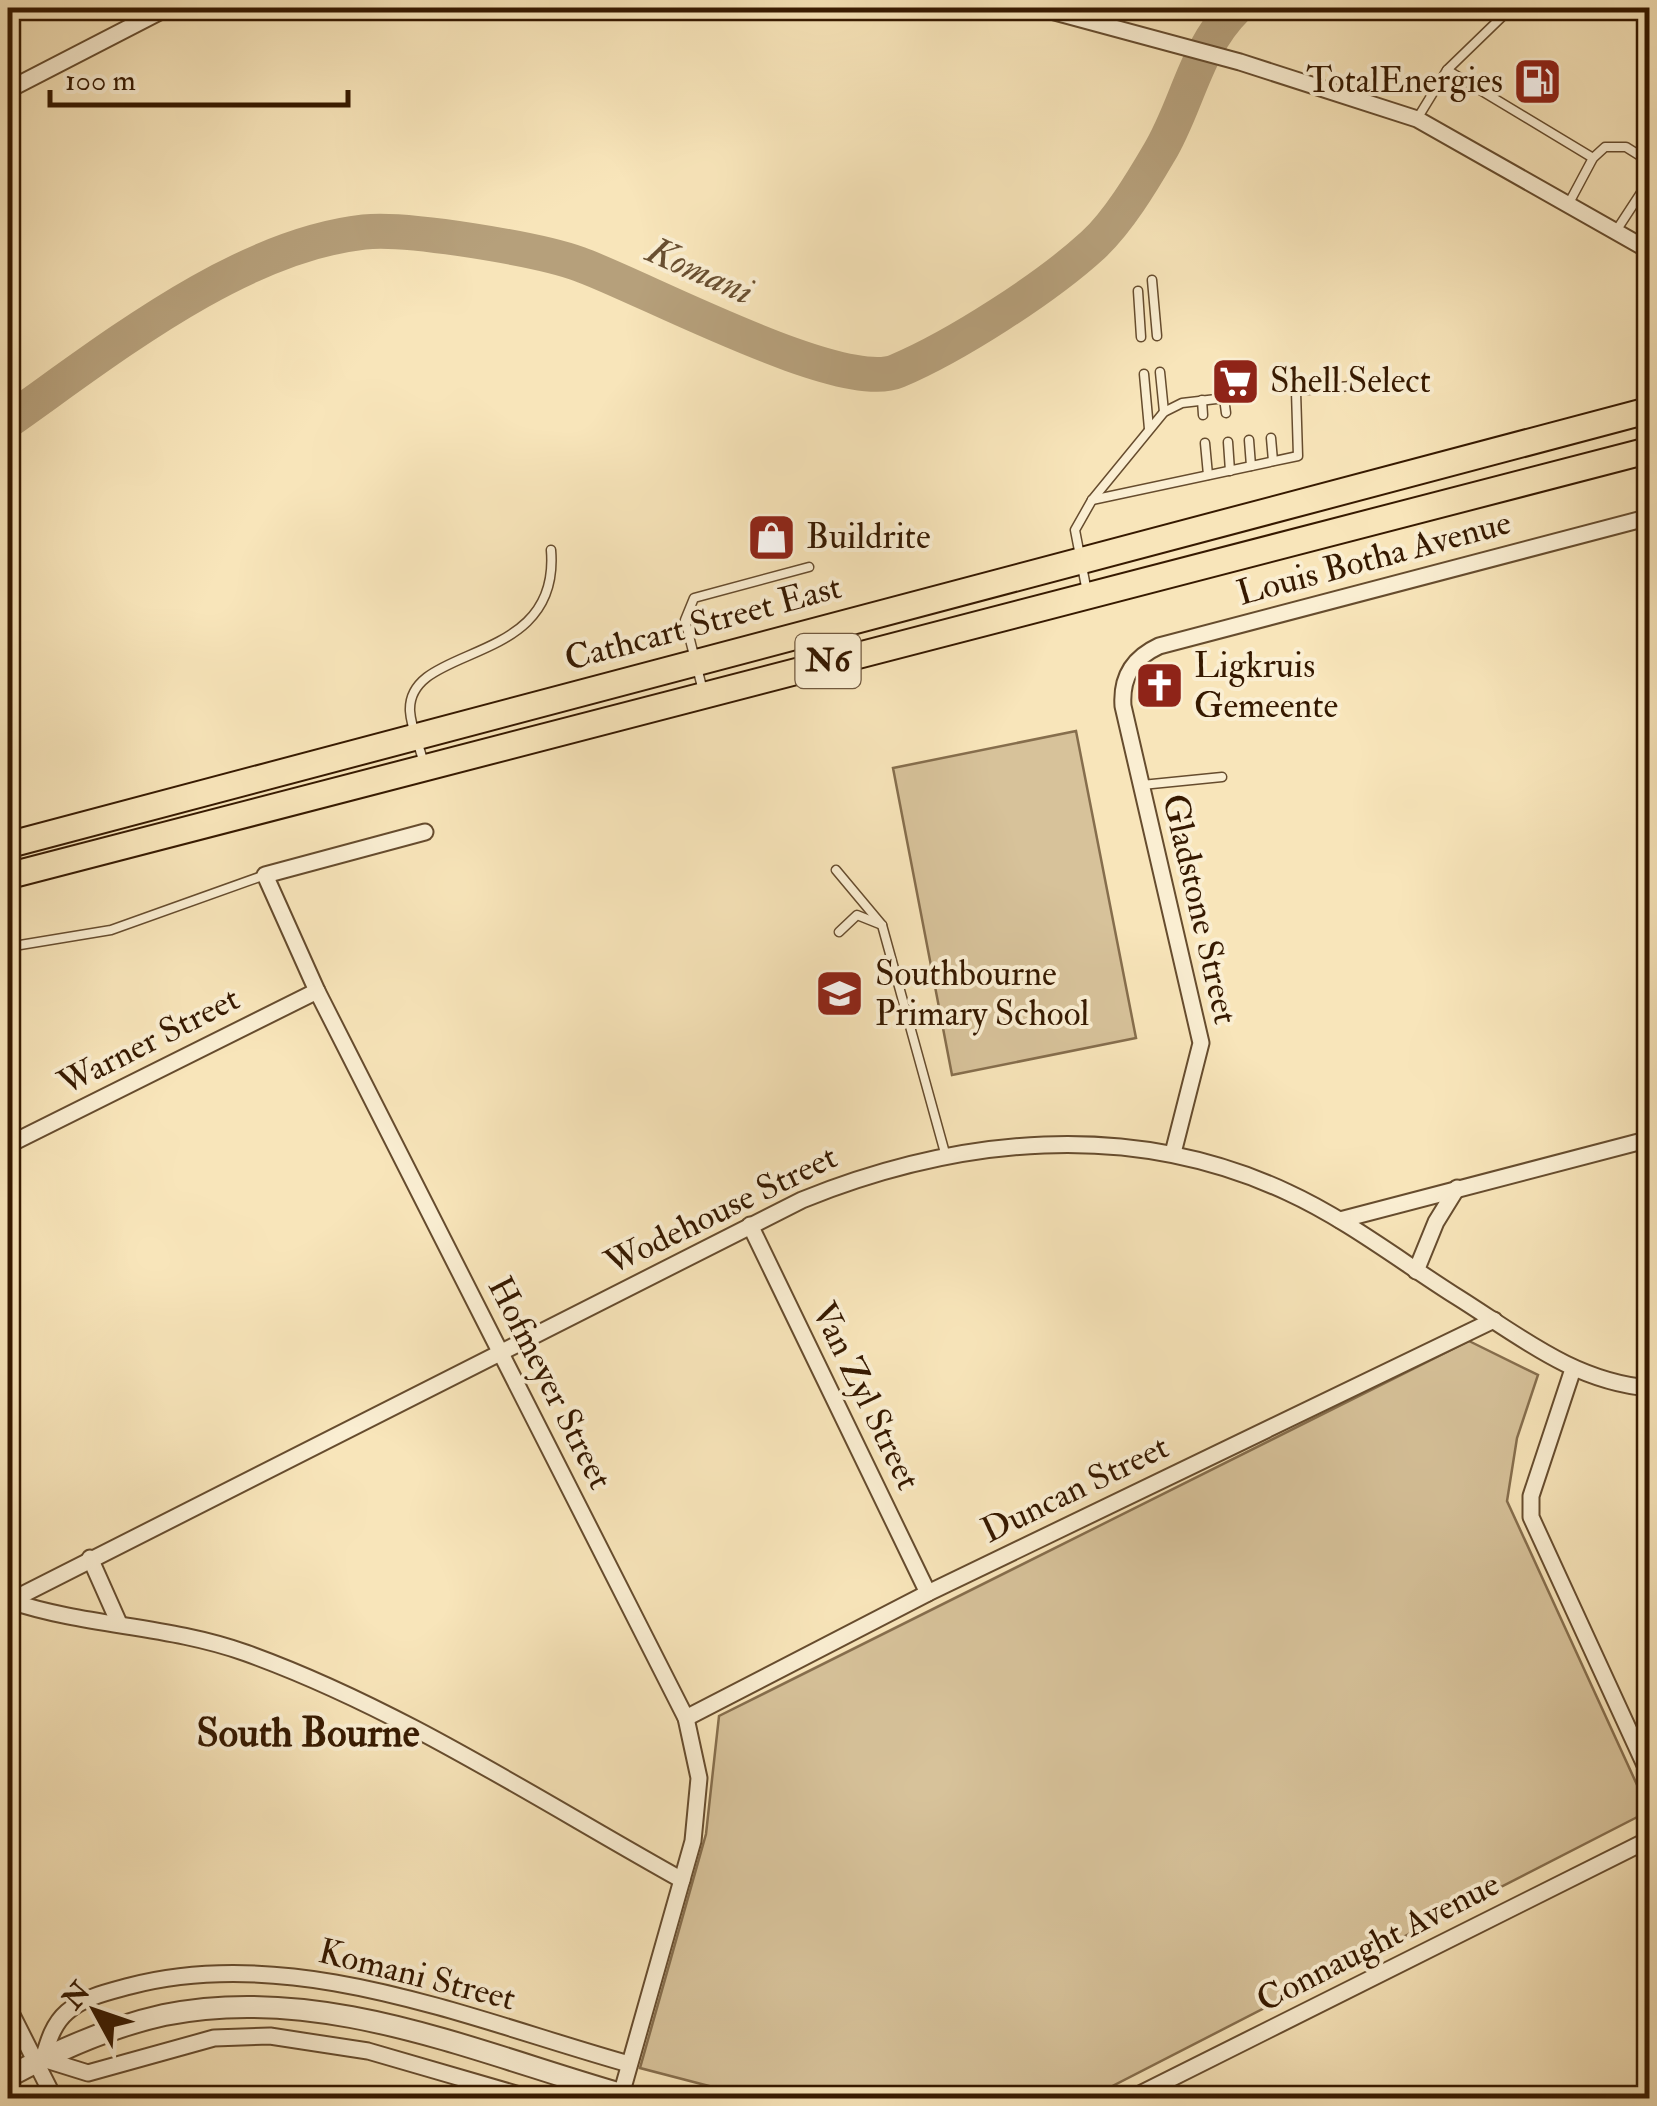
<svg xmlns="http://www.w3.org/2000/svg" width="1657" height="2106" font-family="'IM FELL Double Pica',serif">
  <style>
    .green { fill: #d7c29a; stroke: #866e4d; stroke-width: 2.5 }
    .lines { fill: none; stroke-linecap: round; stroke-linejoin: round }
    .river { stroke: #b6a07b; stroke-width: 35 }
    .service-casing { stroke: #664c2e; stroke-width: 11 }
    .minor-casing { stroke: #664c2e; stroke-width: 19 }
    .tertiary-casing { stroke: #664c2e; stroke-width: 24 }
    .trunk-casing { stroke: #361900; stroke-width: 29 }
    .service { stroke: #faeed2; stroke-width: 8 }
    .minor { stroke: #faeed2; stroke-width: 15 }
    .tertiary { stroke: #faeed2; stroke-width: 20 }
    .trunk { stroke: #f8e5ba; stroke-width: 25 }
    .labels { text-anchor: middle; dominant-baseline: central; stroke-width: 8; stroke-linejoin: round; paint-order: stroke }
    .shield { fill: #faeed2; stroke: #71593f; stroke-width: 2.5 }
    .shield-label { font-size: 32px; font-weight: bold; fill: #361900 }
    .poi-label { font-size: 35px; fill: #361900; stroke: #faeed2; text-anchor: start }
    .street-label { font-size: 35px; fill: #361900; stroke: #faeed2 }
    .water-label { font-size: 38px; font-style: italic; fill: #694f31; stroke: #faeed2 }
    .quarter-label { font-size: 40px; font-weight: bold; fill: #361900; stroke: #faeed2 }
  </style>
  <rect width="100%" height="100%" fill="#f8e5ba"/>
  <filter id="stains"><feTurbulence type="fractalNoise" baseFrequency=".002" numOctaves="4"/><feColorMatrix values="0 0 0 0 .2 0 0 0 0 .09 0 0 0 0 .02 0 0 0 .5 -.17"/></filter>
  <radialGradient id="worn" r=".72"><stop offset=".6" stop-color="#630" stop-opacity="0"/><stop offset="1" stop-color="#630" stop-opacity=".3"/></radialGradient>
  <g class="green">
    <path d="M1076,731L1136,1038L952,1075L893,768Z"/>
    <path d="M1469,1341L1538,1375L1517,1438L1507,1501L1649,1811L1089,2098H755L640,2068L706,1834L719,1716Z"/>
  </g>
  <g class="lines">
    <path class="river" d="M8,421C109,350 238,246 364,232C406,227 538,249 579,264C639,285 842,395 897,371C956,346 1046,288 1093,245C1118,222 1142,182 1159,153C1187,107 1195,48 1236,8"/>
    <defs>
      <g id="service">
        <path d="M1447,70L1511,8"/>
        <path d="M1417,119L1447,70L1593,158"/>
        <path d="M1569,203L1593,158L1605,147H1626L1650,162"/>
        <path d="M1616,231L1650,179"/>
        <path d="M1152,280L1157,336"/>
        <path d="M1138,291L1141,337"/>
        <path d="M1160,372L1164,412"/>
        <path d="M1144,374L1149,429"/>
        <path d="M1295,391L1395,382"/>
        <path d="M1224,398L1226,413"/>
        <path d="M1202,400L1203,415"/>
        <path d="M1271,438L1273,461"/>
        <path d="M1249,440L1251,466"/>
        <path d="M1228,442L1230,471"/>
        <path d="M1205,443L1208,475"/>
        <path d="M1092,500L1298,456L1296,391"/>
        <path d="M1087,592L1075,530L1092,500L1164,412L1182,403L1242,396"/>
        <path d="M703,691L685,620L694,598L809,567"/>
        <path d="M424,764C420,747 411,728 410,711C407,642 561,669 551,550"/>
        <path d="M1142,785L1222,777"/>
        <path d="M836,870L882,925L945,1153"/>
        <path d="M839,932L857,915L882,925"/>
        <path d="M8,947L111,930L265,875"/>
      </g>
      <g id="minor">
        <path d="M1040,8L1240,62L1417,119L1650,251"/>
        <path d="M8,90L167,8"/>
        <path d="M425,832L265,875L317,991L686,1718L699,1778L693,1841L621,2095"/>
        <path d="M8,1145L317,991"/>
        <path d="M1173,1153L1201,1043L1123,706C1121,677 1133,658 1159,646L1650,517"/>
        <path d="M1340,1220L1650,1139"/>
        <path d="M750,1225L928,1593"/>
        <path d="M1416,1271L1436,1222L1457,1188"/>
        <path d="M1573,1369L1531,1496V1517L1650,1776"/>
        <path d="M90,1558L118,1621"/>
        <path d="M10,1601C88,1627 168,1625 246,1653C399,1708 540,1801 682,1880"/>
        <path d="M8,1602L802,1200C958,1137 1130,1119 1287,1192C1346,1219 1399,1260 1454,1295C1517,1334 1573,1382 1650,1388"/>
        <path d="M686,1718L928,1593L1494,1320"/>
        <path d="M8,2007L54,2098"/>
        <path d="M8,2080L17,2098"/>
        <path d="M530,2098L368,2051L270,2036L214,2038L88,2073L43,2059C48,2042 53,2024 67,2012C84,1997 108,1992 130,1986C294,1943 472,2020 629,2064"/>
        <path d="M1132,2098L1650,1839"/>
      </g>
      <path id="tertiary" d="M8,2077C56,2051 110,2027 164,2015C325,1982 483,2056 635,2098"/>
      <g id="trunk">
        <path d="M8,845L1650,410"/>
        <path d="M8,876L1650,450"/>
      </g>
    </defs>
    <use href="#service" class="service-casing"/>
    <use href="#minor" class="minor-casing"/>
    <use href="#tertiary" class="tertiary-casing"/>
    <use href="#trunk" class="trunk-casing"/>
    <use href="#service" class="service"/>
    <use href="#minor" class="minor"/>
    <use href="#tertiary" class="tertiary"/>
    <use href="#trunk" class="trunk"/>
  </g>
  <defs>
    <symbol id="fuel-square" viewBox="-11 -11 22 22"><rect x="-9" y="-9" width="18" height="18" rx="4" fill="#8f2418" stroke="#faeed2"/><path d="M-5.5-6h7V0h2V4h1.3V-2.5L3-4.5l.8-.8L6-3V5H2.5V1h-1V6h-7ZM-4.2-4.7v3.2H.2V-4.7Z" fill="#fff"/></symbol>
    <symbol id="supermarket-square" viewBox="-11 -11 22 22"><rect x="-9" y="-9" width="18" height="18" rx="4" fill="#8f2418" stroke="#faeed2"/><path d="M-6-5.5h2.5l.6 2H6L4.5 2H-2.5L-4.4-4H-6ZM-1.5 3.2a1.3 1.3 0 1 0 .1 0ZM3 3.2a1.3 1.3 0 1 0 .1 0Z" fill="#fff"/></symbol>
    <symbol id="shop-square" viewBox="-11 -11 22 22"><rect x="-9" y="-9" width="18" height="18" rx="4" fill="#8f2418" stroke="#faeed2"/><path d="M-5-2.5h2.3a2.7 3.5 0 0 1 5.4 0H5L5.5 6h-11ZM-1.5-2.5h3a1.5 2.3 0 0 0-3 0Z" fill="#fff"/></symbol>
    <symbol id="church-square" viewBox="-11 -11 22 22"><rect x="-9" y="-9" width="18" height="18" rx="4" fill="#8f2418" stroke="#faeed2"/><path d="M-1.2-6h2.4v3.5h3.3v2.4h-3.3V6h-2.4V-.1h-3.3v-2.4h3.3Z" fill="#fff"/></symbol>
    <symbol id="school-square" viewBox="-11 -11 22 22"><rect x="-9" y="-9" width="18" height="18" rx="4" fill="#8f2418" stroke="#faeed2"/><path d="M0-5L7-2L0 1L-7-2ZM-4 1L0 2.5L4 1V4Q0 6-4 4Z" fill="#fff"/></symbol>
  </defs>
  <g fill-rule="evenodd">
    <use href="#fuel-square" x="1510" y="54" width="55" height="55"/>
    <use href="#supermarket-square" x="1208" y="354" width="55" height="55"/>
    <use href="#shop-square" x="744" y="510" width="55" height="55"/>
    <use href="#church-square" x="1132" y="658" width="55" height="55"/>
    <use href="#school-square" x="812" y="966" width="55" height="55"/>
  </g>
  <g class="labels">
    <rect class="shield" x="795.5" y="634" width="65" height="54" rx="8"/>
    <g class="shield-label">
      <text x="828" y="661">N6</text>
    </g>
    <g class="poi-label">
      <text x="1503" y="81" text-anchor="end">TotalEnergies</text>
      <text x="1270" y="381">Shell Select</text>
      <text x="806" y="537">Buildrite</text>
      <text x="1194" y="666">Ligkruis<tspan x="1194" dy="40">Gemeente</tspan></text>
      <text x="875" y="974">Southbourne<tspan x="875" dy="40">Primary School</tspan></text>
    </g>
    <g class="street-label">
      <text transform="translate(1374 558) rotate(-15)">Louis Botha Avenue</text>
      <text transform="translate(703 623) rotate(-15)">Cathcart Street East</text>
      <text transform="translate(1200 909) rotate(77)">Gladstone Street</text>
      <text transform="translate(149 1041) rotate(-27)">Warner Street</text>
      <text transform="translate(721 1210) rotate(-26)">Wodehouse Street</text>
      <text transform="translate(550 1383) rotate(63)">Hofmeyer Street</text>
      <text transform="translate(866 1396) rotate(64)">Van Zyl Street</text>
      <text transform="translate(1075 1489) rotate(-26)">Duncan Street</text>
      <text transform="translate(1378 1942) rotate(-27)">Connaught Avenue</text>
      <text transform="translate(417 1975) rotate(14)">Komani Street</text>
    </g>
    <g class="water-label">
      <text transform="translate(700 271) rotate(24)">Komani</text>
    </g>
    <g class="quarter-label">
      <text x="308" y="1733">South Bourne</text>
    </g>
  </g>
  <rect width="1657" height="2106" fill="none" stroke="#f8e5ba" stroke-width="40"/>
  <rect x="10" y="10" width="1637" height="2086" fill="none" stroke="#361900" stroke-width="5"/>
  <rect x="20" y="20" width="1617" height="2066" fill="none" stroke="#361900" stroke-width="2.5"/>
  <g transform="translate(95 2011) rotate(310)" stroke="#faeed2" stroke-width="8" paint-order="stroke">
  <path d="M0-8L18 38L0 25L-18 38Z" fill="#361900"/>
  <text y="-15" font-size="28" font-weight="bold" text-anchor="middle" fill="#361900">N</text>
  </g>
  <path d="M50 90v15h298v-15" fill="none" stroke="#361900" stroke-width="5"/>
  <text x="65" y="90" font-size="30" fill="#361900" stroke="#faeed2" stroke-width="8" paint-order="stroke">100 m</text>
  <rect width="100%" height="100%" filter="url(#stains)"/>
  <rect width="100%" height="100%" fill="url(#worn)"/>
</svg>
